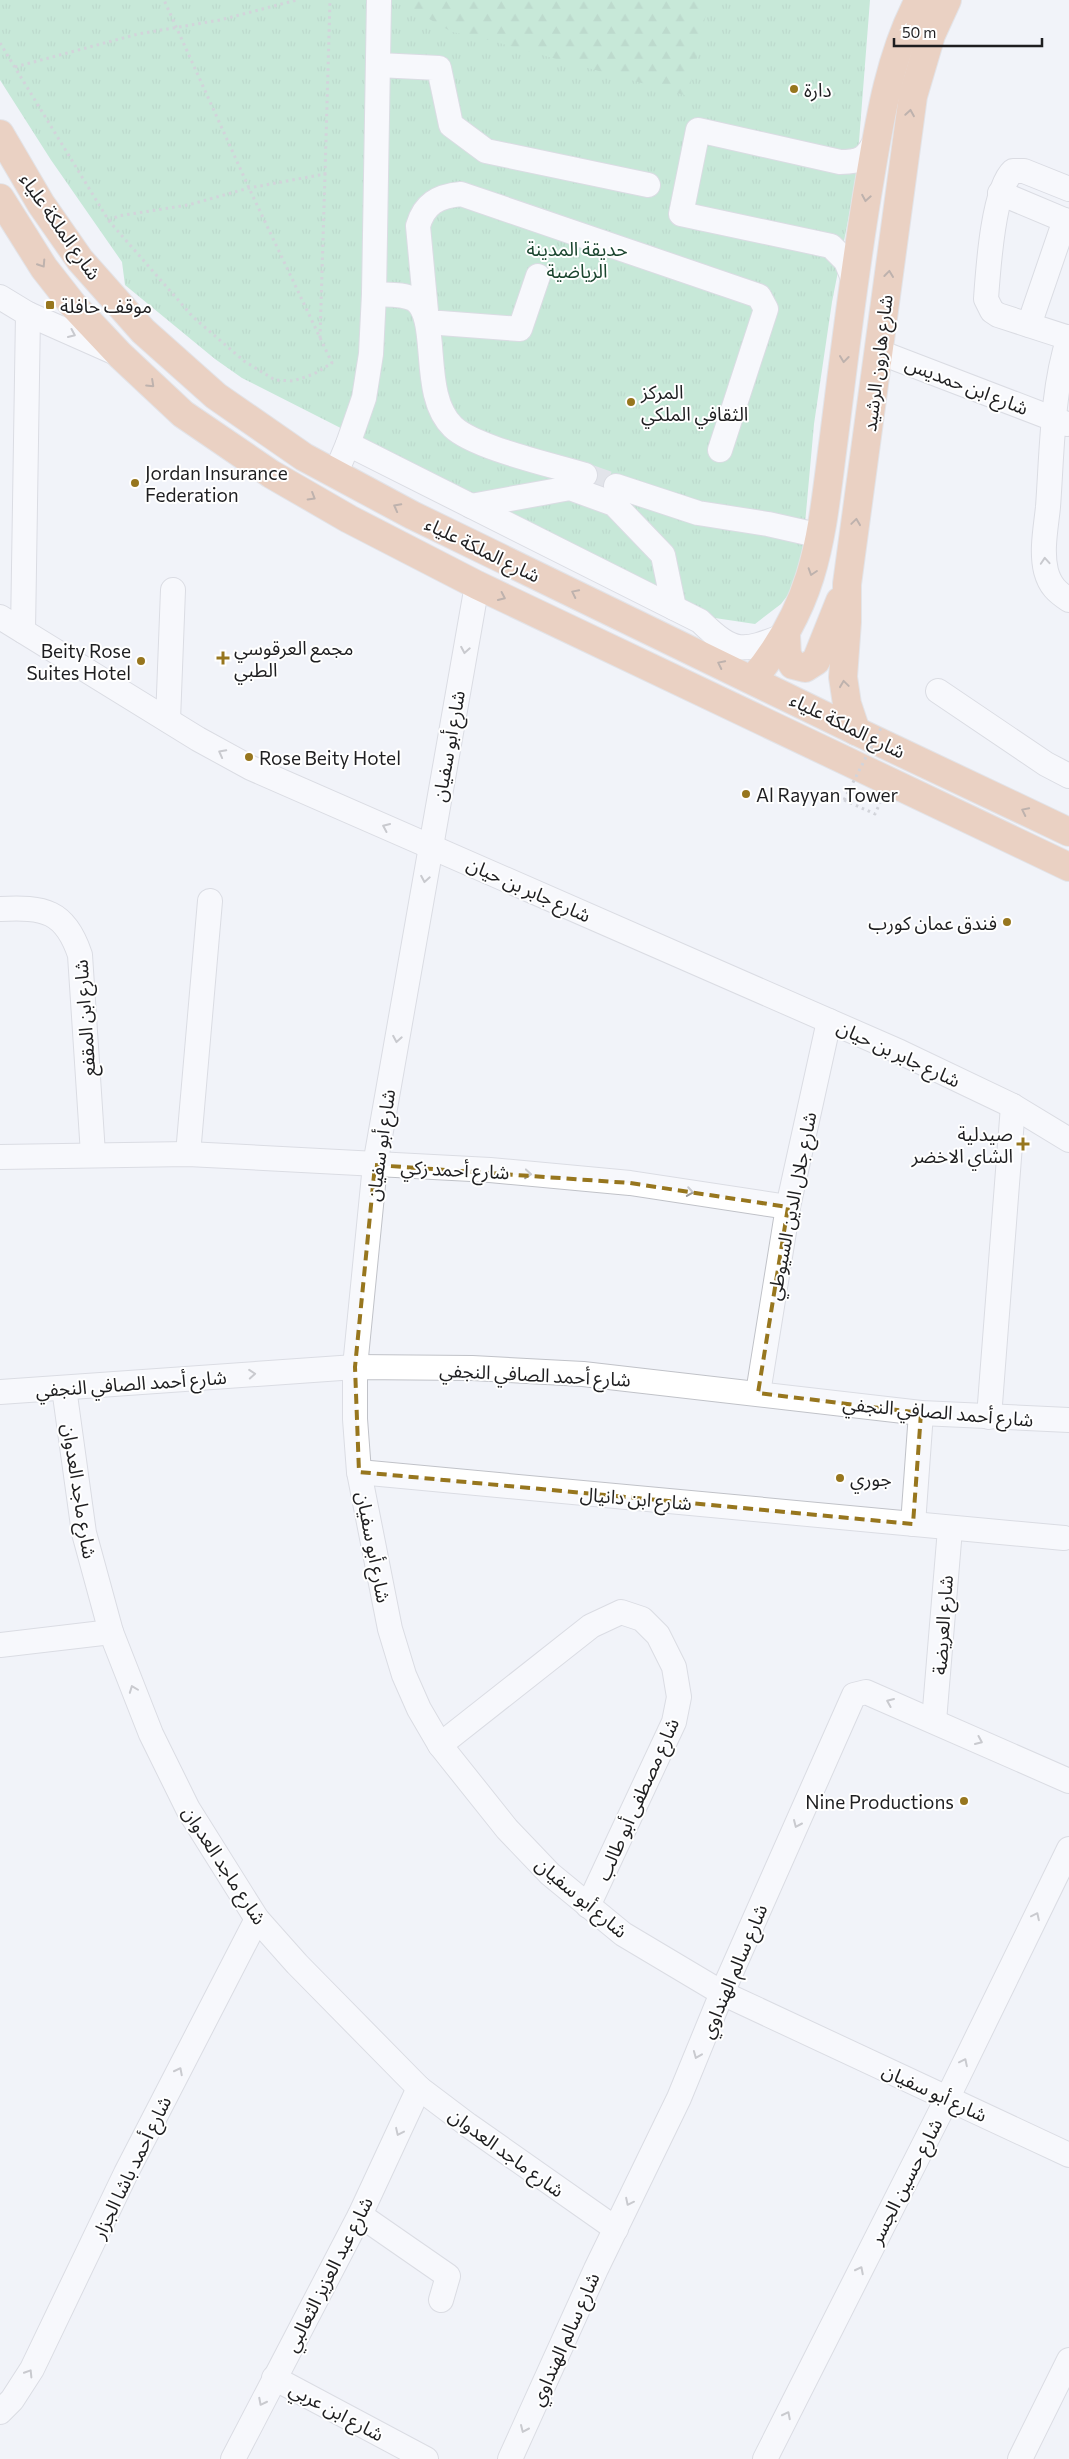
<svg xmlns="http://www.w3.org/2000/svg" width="1069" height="2459" font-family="Commissioner,'Noto Sans Arabic',sans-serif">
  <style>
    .grass { fill: url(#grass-tufts) }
    .forest { fill: url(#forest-firs) }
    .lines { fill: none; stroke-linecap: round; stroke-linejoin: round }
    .minor-tunnel { stroke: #d1d3d8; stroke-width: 24; stroke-dasharray: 24 12; stroke-linecap: butt }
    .minor-casing { stroke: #c0c2c8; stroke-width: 26 }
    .major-casing { stroke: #d2d2d2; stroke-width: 30 }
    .path { stroke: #aeafb4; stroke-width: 3; stroke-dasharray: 2.5 4; stroke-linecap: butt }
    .minor { stroke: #fff; stroke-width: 24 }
    .major { stroke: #e3a982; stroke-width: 28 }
    .path-bridge { stroke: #aeafb4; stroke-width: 3; stroke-dasharray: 2.5 4; stroke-linecap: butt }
    .oneway { stroke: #806451 }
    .oneway2 { stroke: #9a9a9b }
    .marked { fill: none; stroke: #97761e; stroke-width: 4; stroke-dasharray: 10 6; stroke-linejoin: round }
    .poi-dot { fill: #97761e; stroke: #fff; stroke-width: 2 }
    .labels { text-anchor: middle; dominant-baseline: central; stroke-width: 4; stroke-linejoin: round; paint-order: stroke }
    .poi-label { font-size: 19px; fill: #1e1e20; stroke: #fff; text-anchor: start }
    .street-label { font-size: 19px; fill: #1e1e20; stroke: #fff }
    .park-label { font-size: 19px; fill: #1a452e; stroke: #fff }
  </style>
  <defs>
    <pattern id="grass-tufts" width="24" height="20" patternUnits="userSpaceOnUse" patternTransform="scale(1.25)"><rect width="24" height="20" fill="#94dbb0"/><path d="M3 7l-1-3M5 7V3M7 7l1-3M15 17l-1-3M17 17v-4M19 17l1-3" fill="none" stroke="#7fbc97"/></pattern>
    <pattern id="forest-firs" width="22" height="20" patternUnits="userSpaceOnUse" patternTransform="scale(1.25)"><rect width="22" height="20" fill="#94dbb0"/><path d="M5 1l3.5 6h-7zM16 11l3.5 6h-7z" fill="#7fbc97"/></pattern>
  </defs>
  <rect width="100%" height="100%" fill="#f1f3f9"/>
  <path class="grass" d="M0,0H870L856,180L832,302L814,424L800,579L781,604L755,624L715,618L242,378L215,359L125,285L122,262L51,160L0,80Z"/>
  <path class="forest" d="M396,0H709L688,96L478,37L452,32Z"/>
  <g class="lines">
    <path class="minor-tunnel" d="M585,475L616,486"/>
    <defs>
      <g id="minor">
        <path d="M378,65L439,68L451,125L486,151L648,185"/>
        <path d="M1000,193L1069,222"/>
        <path d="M538,276L520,329L427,322L418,226C424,204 438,196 461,194L759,296L766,309L720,450"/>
        <path d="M854,281L846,261L831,246L681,214L698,130L840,162C862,162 866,158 876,140"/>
        <path d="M374,294C386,295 404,293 415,300C441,319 419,395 453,427C475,448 553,465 585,475"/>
        <path d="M0,297L28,314L116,353"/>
        <path d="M1029,325L1065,220"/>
        <path d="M1069,337C1052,389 1052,452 1048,507C1046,527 1041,551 1046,571C1050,586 1057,592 1069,600"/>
        <path d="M1069,338L998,315L992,311L986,299C988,271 993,189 1013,171H1024L1069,189"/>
        <path d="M879,352L1067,424"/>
        <path d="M348,444L700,621C735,655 742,652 786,635"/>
        <path d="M335,475L348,444L364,398L371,354L374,294L379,0"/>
        <path d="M616,486L698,513L768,524L821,536"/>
        <path d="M471,506L570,488L614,504L663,555L674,608"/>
        <path d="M477,585L375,1165L355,1367V1419L359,1472L390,1629L404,1675L419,1709L440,1745L507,1829L550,1874L623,1934L722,1993L1069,2155"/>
        <path d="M0,617L198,739L251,768L900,1052L1013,1106L1069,1140"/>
        <path d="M23,631L28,314"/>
        <path d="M938,691L1046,764L1069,776"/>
        <path d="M168,720L173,590"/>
        <path d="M0,909C44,907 65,910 80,955L93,1154"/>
        <path d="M188,1154L210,901"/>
        <path d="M0,1157L188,1154L490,1170L630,1183L788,1207"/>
        <path d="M64,1388L84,1533L111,1632L151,1734L188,1809L257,1919L297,1964L419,2088L468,2125L616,2229"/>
        <path d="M0,1392L355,1367L472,1368L583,1374L921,1413L1069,1420"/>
        <path d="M758,1393L788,1207L829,1021"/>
        <path d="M989,1417L1013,1106"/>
        <path d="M359,1472L1064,1538"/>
        <path d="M913,1524L921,1413"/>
        <path d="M0,1645L111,1632"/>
        <path d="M934,1721L950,1529"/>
        <path d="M440,1745L591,1626L621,1612L642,1619L658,1635L674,1667L679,1697L674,1722L588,1906"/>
        <path d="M360,2215L448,2276L441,2300"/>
        <path d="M274,2378L426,2459"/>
        <path d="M0,2412L12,2400L32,2369L126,2173L257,1919"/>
        <path d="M233,2459L360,2215L419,2088"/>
        <path d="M510,2459L596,2269L679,2098L722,1993L854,1695L866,1692L1069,1781"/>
        <path d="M765,2459L948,2097L1069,1849"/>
        <path d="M1020,2459L1069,2360"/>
      </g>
      <g id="major">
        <path d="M0,134L41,204L80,260L143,331L216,396L304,457L412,515L856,731L1069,832"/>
        <path d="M0,198L44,268L73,305L120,355L183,414L271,474L349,519L477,585L1069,867"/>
        <path d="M786,635L787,655L793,665L805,668L816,661L840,601"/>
        <path d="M753,679C819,600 821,534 834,437C845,350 855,264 870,178C880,117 890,55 919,0"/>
        <path d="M856,731L847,704L843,677L847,622V584L913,96L931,35L947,0"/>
      </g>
    </defs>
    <use href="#minor" class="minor-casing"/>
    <use href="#major" class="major-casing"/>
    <g class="path">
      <path d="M0,43L109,221L193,317L244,361L275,380L293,381L314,374L332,363L249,188L164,0"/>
      <path d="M15,67L138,34L220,20L297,0"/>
      <path d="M109,221L118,216L188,205L249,188L325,174L330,0"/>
      <path d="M320,338L325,174"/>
      <path d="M844,800L875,814L880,803"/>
    </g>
    <use href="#minor" class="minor"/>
    <use href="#major" class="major"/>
    <path class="path-bridge" d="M844,800L882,726"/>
  </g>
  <defs><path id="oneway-chevron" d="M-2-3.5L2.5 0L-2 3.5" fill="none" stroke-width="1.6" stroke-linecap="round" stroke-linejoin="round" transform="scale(1.25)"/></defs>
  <g class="oneway">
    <use href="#oneway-chevron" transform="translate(910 113) rotate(-81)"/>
    <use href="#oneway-chevron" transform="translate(866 198) rotate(100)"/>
    <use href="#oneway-chevron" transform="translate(42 264) rotate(57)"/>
    <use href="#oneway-chevron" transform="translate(889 274) rotate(-83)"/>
    <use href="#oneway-chevron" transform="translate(844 359) rotate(97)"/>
    <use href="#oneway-chevron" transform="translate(151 384) rotate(43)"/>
    <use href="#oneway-chevron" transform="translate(312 497) rotate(31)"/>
    <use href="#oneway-chevron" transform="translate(397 507) rotate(-152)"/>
    <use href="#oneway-chevron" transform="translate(856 522) rotate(-82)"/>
    <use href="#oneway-chevron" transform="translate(812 572) rotate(108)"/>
    <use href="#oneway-chevron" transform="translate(575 593) rotate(-154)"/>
    <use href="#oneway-chevron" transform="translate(502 597) rotate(25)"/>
    <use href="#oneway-chevron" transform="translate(721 664) rotate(-154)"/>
    <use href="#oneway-chevron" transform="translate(844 684) rotate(-98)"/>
    <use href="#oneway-chevron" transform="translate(1025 811) rotate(-154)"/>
  </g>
  <g class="oneway2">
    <use href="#oneway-chevron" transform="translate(72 334) rotate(24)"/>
    <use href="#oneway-chevron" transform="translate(1045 561) rotate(-94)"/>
    <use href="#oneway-chevron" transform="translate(465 650) rotate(100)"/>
    <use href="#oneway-chevron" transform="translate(222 753) rotate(-152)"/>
    <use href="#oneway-chevron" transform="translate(386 827) rotate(-156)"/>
    <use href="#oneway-chevron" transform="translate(425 879) rotate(100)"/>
    <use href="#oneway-chevron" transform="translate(397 1039) rotate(100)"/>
    <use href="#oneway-chevron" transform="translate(528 1174) rotate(5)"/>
    <use href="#oneway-chevron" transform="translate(690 1192) rotate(9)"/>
    <use href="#oneway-chevron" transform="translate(252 1374) rotate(-4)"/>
    <use href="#oneway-chevron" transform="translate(133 1689) rotate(-111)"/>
    <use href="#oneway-chevron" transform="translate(890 1702) rotate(-157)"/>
    <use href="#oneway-chevron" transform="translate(979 1741) rotate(24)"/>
    <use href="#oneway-chevron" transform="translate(797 1824) rotate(114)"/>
    <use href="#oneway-chevron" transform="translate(1036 1916) rotate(-64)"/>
    <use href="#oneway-chevron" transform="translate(697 2055) rotate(112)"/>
    <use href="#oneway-chevron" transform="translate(964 2062) rotate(-64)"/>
    <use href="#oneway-chevron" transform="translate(179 2071) rotate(-63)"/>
    <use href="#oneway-chevron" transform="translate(399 2132) rotate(115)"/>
    <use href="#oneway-chevron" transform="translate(629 2202) rotate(116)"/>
    <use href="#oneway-chevron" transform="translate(860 2270) rotate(-63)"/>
    <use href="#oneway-chevron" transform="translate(29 2373) rotate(-58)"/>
    <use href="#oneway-chevron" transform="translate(262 2402) rotate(117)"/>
    <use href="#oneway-chevron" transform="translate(787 2415) rotate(-63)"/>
    <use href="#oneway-chevron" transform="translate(524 2429) rotate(114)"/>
  </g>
  <path d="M0 0H1069V2459H0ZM375,1165L630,1183L788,1207L758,1393L921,1413L913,1524L359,1472L355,1367Z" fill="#f1f3f9" fill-opacity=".55" fill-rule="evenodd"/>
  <path class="marked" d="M375,1165L630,1183L788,1207L758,1393L921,1413L913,1524L359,1472L355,1367Z"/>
  <g class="poi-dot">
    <circle cx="794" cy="89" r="5"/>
    <rect x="45" y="300" width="10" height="10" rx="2.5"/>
    <circle cx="631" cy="402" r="5"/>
    <circle cx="135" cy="483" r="5"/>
    <path d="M220.5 650.5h5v5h5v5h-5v5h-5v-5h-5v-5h5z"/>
    <circle cx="141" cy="661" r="5"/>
    <circle cx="249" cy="757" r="5"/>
    <circle cx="746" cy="794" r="5"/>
    <circle cx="1007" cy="922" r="5"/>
    <path d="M1020.5 1136.5h5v5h5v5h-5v5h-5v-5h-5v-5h5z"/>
    <circle cx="840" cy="1478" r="5"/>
    <circle cx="964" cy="1801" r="5"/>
  </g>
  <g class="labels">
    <g class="poi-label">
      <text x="804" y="89">دارة</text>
      <text x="60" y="305">موقف حافلة</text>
      <text x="641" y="391">المركز<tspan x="641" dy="22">الثقافي الملكي</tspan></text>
      <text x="145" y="472">Jordan Insurance<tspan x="145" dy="22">Federation</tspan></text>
      <text x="234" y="647">مجمع العرقوسي<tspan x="234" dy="22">الطبي</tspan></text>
      <text x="131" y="650" text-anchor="end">Beity Rose<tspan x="131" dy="22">Suites Hotel</tspan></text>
      <text x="259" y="757">Rose Beity Hotel</text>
      <text x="756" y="794">Al Rayyan Tower</text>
      <text x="997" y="922" text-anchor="end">فندق عمان كورب</text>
      <text x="1013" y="1133" text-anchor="end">صيدلية<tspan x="1013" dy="22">الشاي الاخضر</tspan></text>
      <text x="850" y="1478">جوري</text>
      <text x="954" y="1801" text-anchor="end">Nine Productions</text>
    </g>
    <g class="street-label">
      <text transform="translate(61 226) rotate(55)">شارع الملكة علياء</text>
      <text transform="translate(877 363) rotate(-83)">شارع هارون الرشيد</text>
      <text transform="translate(967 385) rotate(21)">شارع ابن حمديس</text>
      <text transform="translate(483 549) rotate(26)">شارع الملكة علياء</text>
      <text transform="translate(848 725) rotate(26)">شارع الملكة علياء</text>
      <text transform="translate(448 746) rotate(-80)">شارع أبو سفيان</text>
      <text transform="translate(529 889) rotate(24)">شارع جابر بن حيان</text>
      <text transform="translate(84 1018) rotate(-94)">شارع ابن المقفع</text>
      <text transform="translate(899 1053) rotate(25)">شارع جابر بن حيان</text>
      <text transform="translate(380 1145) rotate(-82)">شارع أبو سفيان</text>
      <text transform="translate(455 1169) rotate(3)">شارع أحمد زكي</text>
      <text transform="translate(791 1206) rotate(-79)">شارع جلال الدين السيوطي</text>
      <text transform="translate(535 1374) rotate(3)">شارع أحمد الصافي النجفي</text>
      <text transform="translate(131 1383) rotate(-4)">شارع أحمد الصافي النجفي</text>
      <text transform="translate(938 1411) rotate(5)">شارع أحمد الصافي النجفي</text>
      <text transform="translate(80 1491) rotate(81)">شارع ماجد العدوان</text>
      <text transform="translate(636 1498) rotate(5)">شارع ابن دانيال</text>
      <text transform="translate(374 1547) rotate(79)">شارع أبو سفيان</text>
      <text transform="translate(942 1625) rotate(-86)">شارع العريضة</text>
      <text transform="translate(637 1799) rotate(-66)">شارع مصطفى أبو طالب</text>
      <text transform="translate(225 1865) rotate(57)">شارع ماجد العدوان</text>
      <text transform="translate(582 1897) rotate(40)">شارع أبو سفيان</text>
      <text transform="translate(733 1971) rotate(-67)">شارع سالم الهنداوي</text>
      <text transform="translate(935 2092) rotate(25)">شارع أبو سفيان</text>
      <text transform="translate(507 2152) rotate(36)">شارع ماجد العدوان</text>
      <text transform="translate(131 2167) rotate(-64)">شارع أحمد باشا الجزار</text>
      <text transform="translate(905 2181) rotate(-63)">شارع حسين الجسر</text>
      <text transform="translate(328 2274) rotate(-63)">شارع عبد العزيز الثعالبي</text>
      <text transform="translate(564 2339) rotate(-66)">شارع سالم الهنداوي</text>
      <text transform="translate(337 2411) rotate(28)">شارع ابن عربي</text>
    </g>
    <g class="park-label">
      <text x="577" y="248">حديقة المدينة<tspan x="577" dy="22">الرياضية</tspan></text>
    </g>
  </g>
  <path d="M894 38v8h148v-8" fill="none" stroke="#1e1e20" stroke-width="2.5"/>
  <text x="902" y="38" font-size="15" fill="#1e1e20" stroke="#ffffff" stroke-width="4" paint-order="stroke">50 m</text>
</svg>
